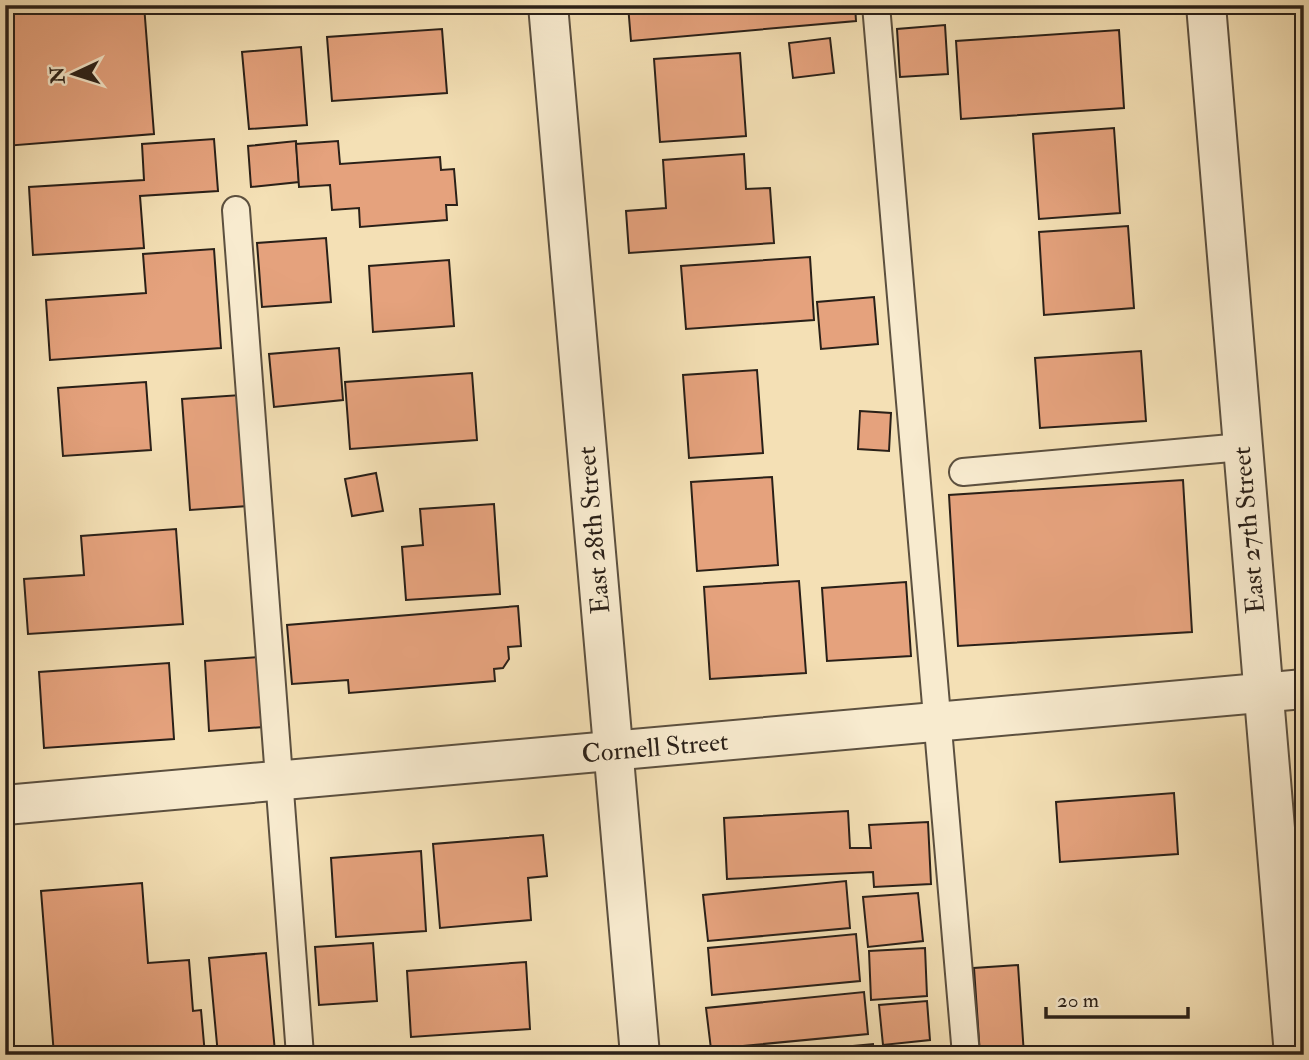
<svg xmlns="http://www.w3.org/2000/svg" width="1309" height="1060" font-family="'IM FELL Double Pica',serif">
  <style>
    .building { fill: #e5a27d; stroke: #2a2018; stroke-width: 2 }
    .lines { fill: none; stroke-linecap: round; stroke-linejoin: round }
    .lane-casing { stroke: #5c503f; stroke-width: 30 }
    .street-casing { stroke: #5c503f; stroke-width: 42 }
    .lane { stroke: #f8ebcf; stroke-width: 26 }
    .street { stroke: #f8ebcf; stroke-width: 38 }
    .labels { text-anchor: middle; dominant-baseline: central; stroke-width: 6; stroke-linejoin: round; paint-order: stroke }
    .street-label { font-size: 26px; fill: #2a2018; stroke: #f8ebcf }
  </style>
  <rect width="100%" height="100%" fill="#f4e0b5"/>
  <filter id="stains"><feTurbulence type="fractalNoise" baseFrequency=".00286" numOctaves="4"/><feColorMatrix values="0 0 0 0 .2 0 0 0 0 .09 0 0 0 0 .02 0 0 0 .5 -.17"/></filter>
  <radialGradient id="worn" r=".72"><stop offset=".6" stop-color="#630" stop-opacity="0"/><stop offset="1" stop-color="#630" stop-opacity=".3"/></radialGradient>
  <g class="building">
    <path d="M5,5H144L154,134L5,146Z"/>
    <path d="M628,5H855L856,21L631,41Z"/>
    <path d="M945,25L948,74L900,77L897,29Z"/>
    <path d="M442,29L447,93L332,101L327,37Z"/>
    <path d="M1119,30L1124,108L961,119L956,41Z"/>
    <path d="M830,38L834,73L793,78L789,43Z"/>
    <path d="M301,47L307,125L249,129L242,52Z"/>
    <path d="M740,53L746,136L660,142L654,59Z"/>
    <path d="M1114,128L1120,213L1039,219L1033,134Z"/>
    <path d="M214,139L218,191L140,196L144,248L33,255L29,187L144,180L142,144Z"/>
    <path d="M296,141L299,182L251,187L248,146Z"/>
    <path d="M338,141L340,164L440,157L441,170L454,169L457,205H446L447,220L360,227L359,208L332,210L330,185L299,187L296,144Z"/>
    <path d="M744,154L746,189L770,188L774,243L629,253L626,211L666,208L663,160Z"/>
    <path d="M1128,226L1134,308L1044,315L1039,232Z"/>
    <path d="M326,238L331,302L262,307L257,243Z"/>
    <path d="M214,249L221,348L50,360L46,300L146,293L143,254Z"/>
    <path d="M810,257L814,320L686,329L681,266Z"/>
    <path d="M449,260L454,326L373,332L369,266Z"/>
    <path d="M874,297L878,344L821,349L817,302Z"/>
    <path d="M339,348L343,400L274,407L269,354Z"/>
    <path d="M1141,351L1146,421L1040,428L1035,358Z"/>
    <path d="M757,370L763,453L689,458L683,375Z"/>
    <path d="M472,373L477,440L350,449L345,382Z"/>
    <path d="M146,382L151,450L63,456L58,388Z"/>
    <path d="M241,395L248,506L190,510L182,399Z"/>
    <path d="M860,411L891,413L889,451L858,449Z"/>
    <path d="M376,473L383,511L352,516L345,479Z"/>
    <path d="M772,477L778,565L697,571L691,482Z"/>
    <path d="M1183,480L1192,632L958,646L949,495Z"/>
    <path d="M494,504L500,594L406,600L402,547L423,545L420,509Z"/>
    <path d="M176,529L183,624L28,634L24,579L84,575L81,536Z"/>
    <path d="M799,581L806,673L710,679L704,587Z"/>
    <path d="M906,582L911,656L827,661L822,588Z"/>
    <path d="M518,606L521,646L508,647L509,659L503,668L494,669L495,681L349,693L348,680L292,684L287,625Z"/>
    <path d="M259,657L264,727L209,731L205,661Z"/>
    <path d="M169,663L174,739L44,748L39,672Z"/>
    <path d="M1174,793L1178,854L1060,862L1056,802Z"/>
    <path d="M848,811L850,848H871L869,825L928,822L931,884L874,887L873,872L727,879L724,818Z"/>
    <path d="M543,835L547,876L528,878L531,920L440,928L433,844Z"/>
    <path d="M421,851L426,931L336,937L331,858Z"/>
    <path d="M846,881L850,928L708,941L703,895Z"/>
    <path d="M142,883L148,963L189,960L193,1011L201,1010L205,1055H54L41,891Z"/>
    <path d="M918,893L923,941L868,947L863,897Z"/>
    <path d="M856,934L860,981L712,995L708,948Z"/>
    <path d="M373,943L377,1001L319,1005L315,947Z"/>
    <path d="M925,948L927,996L871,1000L869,951Z"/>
    <path d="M266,953L275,1052L218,1055L209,958Z"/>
    <path d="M526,962L530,1029L411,1037L407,971Z"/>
    <path d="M1018,965L1024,1055H980L974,968Z"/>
    <path d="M864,992L868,1034L711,1049L706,1008Z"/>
    <path d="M927,1001L930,1040L883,1045L879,1005Z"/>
    <path d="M873,1044L874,1055H758Z"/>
    <path d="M931,1049V1055H885V1053Z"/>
  </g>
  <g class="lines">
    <defs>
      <g id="lane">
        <path d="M876,5L966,1055"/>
        <path d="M236,210L300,1055"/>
        <path d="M963,472L1242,447"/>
      </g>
      <g id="street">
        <path d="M548,5L640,1055"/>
        <path d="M1206,5L1294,1055"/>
        <path d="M5,805L1304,689"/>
      </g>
    </defs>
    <use href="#lane" class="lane-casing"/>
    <use href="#street" class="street-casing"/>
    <use href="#lane" class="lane"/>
    <use href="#street" class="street"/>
  </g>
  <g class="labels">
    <g class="street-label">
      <text transform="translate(594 530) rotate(-95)">East 28th Street</text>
      <text transform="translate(1249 530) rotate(-95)">East 27th Street</text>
      <text transform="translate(655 748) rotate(-5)">Cornell Street</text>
    </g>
  </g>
  <rect width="1309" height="1060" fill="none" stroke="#f4e0b5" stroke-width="28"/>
  <rect x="7" y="7" width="1295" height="1046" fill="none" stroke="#2a2018" stroke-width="3.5"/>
  <rect x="14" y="14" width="1281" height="1032" fill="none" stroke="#2a2018" stroke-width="2"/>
  <g transform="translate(74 74) rotate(266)" stroke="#f8ebcf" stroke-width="5" paint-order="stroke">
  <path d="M0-5L12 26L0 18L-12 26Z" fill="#2a2018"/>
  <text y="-10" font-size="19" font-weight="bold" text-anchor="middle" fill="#2a2018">N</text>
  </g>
  <path d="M1046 1007v10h142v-10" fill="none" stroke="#2a2018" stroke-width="3.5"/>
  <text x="1057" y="1007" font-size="21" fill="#2a2018" stroke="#f8ebcf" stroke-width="5" paint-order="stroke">20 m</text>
  <rect width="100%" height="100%" filter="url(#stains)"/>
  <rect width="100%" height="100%" fill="url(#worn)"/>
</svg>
